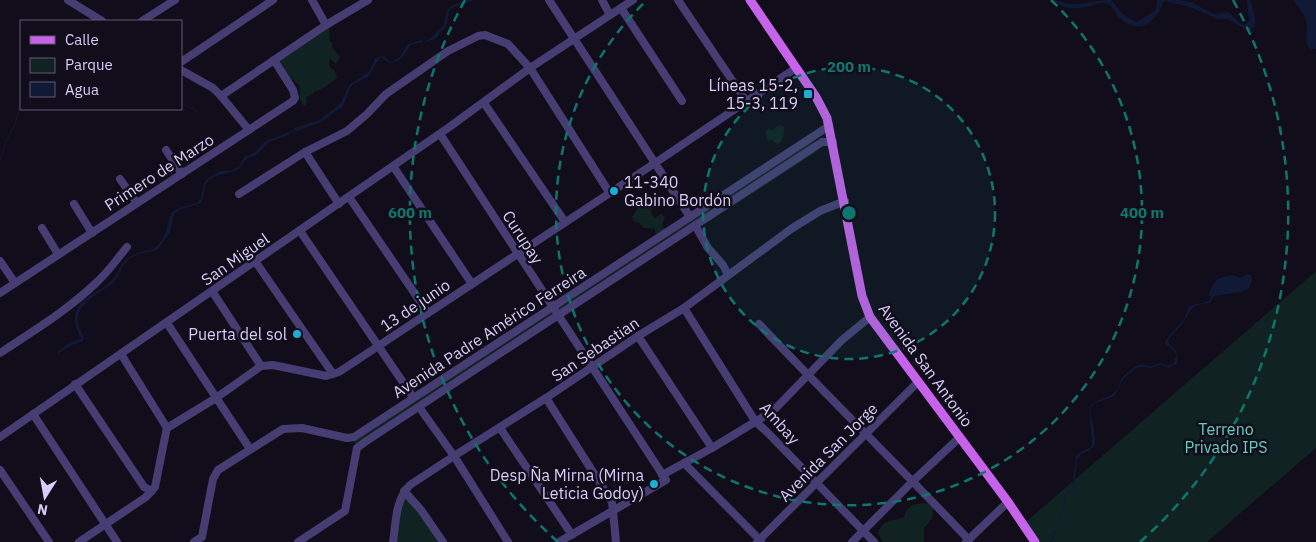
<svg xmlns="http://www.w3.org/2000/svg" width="1316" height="542" font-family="'IBM Plex Sans',sans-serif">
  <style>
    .green { fill: #112223 }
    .water { fill: #101a37 }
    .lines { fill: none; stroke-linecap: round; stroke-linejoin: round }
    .stream { stroke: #101a37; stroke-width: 1 }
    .minor { stroke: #463e73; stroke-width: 8 }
    .major { stroke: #c762ea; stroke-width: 9 }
    .ring { fill: none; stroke: #0f766e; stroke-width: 2.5; stroke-dasharray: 9 6 }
    .poi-dot { fill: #1cadd5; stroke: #110d1a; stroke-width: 2 }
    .labels { text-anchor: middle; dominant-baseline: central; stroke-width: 5; stroke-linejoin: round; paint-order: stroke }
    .poi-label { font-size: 16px; fill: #d7cdf8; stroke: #110d1a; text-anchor: end }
    .street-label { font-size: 16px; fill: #d7cdf8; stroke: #110d1a }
    .park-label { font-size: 16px; fill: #64cec0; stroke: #110d1a }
    .centre { fill: #0f766e; stroke: #110d1a; stroke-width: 2.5 }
    .ring-label { font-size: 15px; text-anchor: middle; font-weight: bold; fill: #0f766e; stroke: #110d1a; stroke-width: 5; stroke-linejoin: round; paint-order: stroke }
  </style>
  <rect width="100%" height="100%" fill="#110d1a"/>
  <g class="green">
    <path d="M329,26V40L332,43V47L340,57L336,64L330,58L329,66L335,71L337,78C332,82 320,91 314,92L312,95L306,97L307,105L304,106L300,99V86L292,79L287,77L286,71L278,58Z"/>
    <path d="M779,125L784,127C785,132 783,141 778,145L772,140L768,141L765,132L768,129L773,130Z"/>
    <path d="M808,141L812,142L816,146V152L564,315H560L557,305L658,235L655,233V229L644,228L638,222L633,221L632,217L642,201L641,197L645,196L653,198C651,206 650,211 654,218L661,214L665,217L662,225L667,231Z"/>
    <path d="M1316,271V448L1207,542H1038L1029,528L1027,521Z"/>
    <path d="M550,310L556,313L356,445L353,440Z"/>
    <path d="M405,497L418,512L438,542H396L401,509Z"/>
    <path d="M927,503L933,507C934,517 931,521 924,528V542H883L878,533C883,519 891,522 904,517C907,504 915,504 927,503Z"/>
  </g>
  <g class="water">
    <path d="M467,0H473C466,5 460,4 454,7C446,10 450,19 446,25C444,30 439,33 437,38L427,42L426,40C435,38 436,30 443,26L447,10L453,5Z"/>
    <path d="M1053,0C1060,0 1066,5 1075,4C1087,4 1099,0 1110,0C1115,2 1117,8 1121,12C1125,16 1132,20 1137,22L1156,10L1157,0H1177L1191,2L1214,14L1228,12L1240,23L1245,25L1249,21L1247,0H1250L1255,15V26L1251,30H1247L1227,19H1218L1190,7L1165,1L1163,3C1155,24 1139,36 1119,17C1114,12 1113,5 1105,3C1100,2 1095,5 1090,6C1077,9 1063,10 1053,0Z"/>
    <path d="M1293,0H1316V49H1311C1302,42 1309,31 1306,21C1304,13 1298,7 1293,0Z"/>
    <path d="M422,40L423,42L410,45C404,56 395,71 382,58L379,59L369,76L352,85L342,108C333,111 328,119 319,123C311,126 304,128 296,132L294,128L320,120L341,103L350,84L369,72L375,58L384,56L391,62C402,58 402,51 408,44Z"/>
    <path d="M288,132L289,135L269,142L255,156C246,157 244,162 239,169C231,174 212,174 206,184C203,190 205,197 201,203L180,210L174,214L170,232L158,249C150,253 140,252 132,257C123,262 120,274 114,282C110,287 103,289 98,293C80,306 71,315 84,337L83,341L72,345L58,354L57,352L69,343L81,339C79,333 75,327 75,321C74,297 100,294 112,280C119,273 121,261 131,256C138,251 150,252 156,247C168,237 166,224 172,212L181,207L197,203L201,198L204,183L209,177L221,171L233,170L239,166L245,156C262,152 257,145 268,140C275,137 281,136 288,132Z"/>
    <path d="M1233,275L1240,278L1246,275H1251L1252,281L1248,289L1241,292L1214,296L1210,303C1193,304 1193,307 1184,321C1180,327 1173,334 1168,340L1169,344C1177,351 1179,353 1177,364L1169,368L1160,365L1150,368L1141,367L1135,369L1123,379L1117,392L1113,397L1093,404L1091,407L1090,414L1093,423L1095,439L1094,447L1089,451L1081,454L1077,460L1074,487L1067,496L1052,542H1050L1054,533L1047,536L1042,542L1047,536L1055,531L1066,495L1072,487L1076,456C1080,450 1087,451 1092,446C1093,433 1086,412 1092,403L1112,395L1118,388L1122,377L1136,366L1142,364L1150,366L1160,363L1167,365H1173L1177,354L1174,351L1165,344V341L1184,319L1189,306L1210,301L1211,296L1208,295C1216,279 1215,278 1233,275Z"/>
  </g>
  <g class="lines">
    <g class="stream">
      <path d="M181,103L197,111"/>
      <path d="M287,134L295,130"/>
      <path d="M0,160L6,141L15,124L21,102"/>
    </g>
    <g class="minor">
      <path d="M68,0L102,21"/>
      <path d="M312,0L326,25"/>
      <path d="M549,0L690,217"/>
      <path d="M602,0L610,15"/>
      <path d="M678,0L746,101"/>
      <path d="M621,8L682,101"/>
      <path d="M142,21L175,0"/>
      <path d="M181,62L273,0"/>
      <path d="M181,70L213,88L221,96L249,130"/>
      <path d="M221,96L326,25L368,0"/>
      <path d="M484,103L565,222"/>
      <path d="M440,134L666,480L559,542"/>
      <path d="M166,150L182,174"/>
      <path d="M305,152L339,204"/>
      <path d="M393,166L472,284"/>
      <path d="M120,179L137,203"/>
      <path d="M239,194L305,152L347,131L367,114L386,94L448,51L478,36L485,35L508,44L530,68L609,192"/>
      <path d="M349,197L428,313"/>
      <path d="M74,204L92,233"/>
      <path d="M695,225L708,248L723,265L728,275"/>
      <path d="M42,228L58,254"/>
      <path d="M300,231L413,397"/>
      <path d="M0,261L15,283"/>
      <path d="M255,261L333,374"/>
      <path d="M212,291L261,366"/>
      <path d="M0,293L293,101L295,98L293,90L274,60"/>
      <path d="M684,308L755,421L767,432L874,542"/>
      <path d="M167,323L250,449"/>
      <path d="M759,324C828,397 900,467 969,540"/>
      <path d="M638,336L712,448"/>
      <path d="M0,353C33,331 68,310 97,282C108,272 117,259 127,247"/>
      <path d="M121,354L167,428"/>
      <path d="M75,384L144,487L152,491"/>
      <path d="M546,398L612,502L616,542"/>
      <path d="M419,407L454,456L508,542"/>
      <path d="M33,414L117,542"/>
      <path d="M500,428L572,535"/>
      <path d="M0,437L448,128L530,68L633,0"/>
      <path d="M684,463L761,541"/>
      <path d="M0,470L49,542"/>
      <path d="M662,475L712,448L773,411L842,340L870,317"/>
      <path d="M404,491L421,510L443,542"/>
      <path d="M79,542L146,497L155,487L166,432L167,428L216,398L261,366L273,365L326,376L339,372L655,163L796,68"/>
      <path d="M194,542L202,537L213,479L218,470L283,429L302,428L347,438L354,437L829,126"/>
      <path d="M298,542L345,511L357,448L365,442L822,142H833"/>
      <path d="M393,542C396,523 395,500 410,485L454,456L546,398L638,336L684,308L791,229L820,211L845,201"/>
      <path d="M757,542L918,382"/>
      <path d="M852,542L913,481L960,437"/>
      <path d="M966,542L1008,502"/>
    </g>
    <path class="major" d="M750,0L816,97L827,118L862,296L870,317L1008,502L1035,542"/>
  </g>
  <circle cx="849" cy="213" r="146" fill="#0f766e" fill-opacity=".12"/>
  <g class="ring">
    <circle cx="849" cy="213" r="146"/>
    <path d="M1051 0A293 293 0 1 1 647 0"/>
    <path d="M558 542A439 439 0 0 1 465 0M1233 0A439 439 0 0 1 1140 542"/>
  </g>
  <g class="poi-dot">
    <rect x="803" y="89" width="10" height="10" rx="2.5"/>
    <circle cx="614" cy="191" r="5"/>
    <circle cx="297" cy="334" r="5"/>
    <circle cx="654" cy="484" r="5"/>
  </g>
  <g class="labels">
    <g class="poi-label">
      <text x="798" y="85">Líneas 15-2,<tspan x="798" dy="18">15-3, 119</tspan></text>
      <text x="624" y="182" text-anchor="start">11-340<tspan x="624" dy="18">Gabino Bordón</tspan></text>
      <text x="287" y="334">Puerta del sol</text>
      <text x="644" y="475">Desp Ña Mirna (Mirna<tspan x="644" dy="18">Leticia Godoy)</tspan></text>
    </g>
    <g class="street-label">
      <text transform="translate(159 172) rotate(-33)">Primero de Marzo</text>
      <text transform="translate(523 237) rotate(57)">Curupay</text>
      <text transform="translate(235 259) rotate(-35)">San Miguel</text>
      <text transform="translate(415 305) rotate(-34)">13 de junio</text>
      <text transform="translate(489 332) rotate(-33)">Avenida Padre Américo Ferreira</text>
      <text transform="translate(595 349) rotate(-34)">San Sebastian</text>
      <text transform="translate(926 365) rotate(54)">Avenida San Antonio</text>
      <text transform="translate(780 423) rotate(48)">Ambay</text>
      <text transform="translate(828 452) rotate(-45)">Avenida San Jorge</text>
    </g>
    <g class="park-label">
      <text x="1226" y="429">Terreno<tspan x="1226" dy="18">Privado IPS</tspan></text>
    </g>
  </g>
  <circle cx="849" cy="213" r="8" class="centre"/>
  <g class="ring-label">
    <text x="849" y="72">200 m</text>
    <text x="1142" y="218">400 m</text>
    <text x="410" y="218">600 m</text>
  </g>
  <rect x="20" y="20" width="162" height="90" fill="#110d1a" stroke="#605a73"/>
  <rect x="30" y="36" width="25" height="8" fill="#c762ea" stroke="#605a73"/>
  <text x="65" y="45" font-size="15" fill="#d7cdf8">Calle</text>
  <rect x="30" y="58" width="25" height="15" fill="#112223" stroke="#605a73"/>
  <text x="65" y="70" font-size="15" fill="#d7cdf8">Parque</text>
  <rect x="30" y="82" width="25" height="15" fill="#101a37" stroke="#605a73"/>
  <text x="65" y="95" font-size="15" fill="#d7cdf8">Agua</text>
  <g transform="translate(45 497) rotate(191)" stroke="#110d1a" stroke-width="4" paint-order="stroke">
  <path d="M0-4L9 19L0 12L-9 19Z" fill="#d7cdf8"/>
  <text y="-8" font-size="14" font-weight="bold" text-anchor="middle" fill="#d7cdf8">N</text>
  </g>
</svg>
